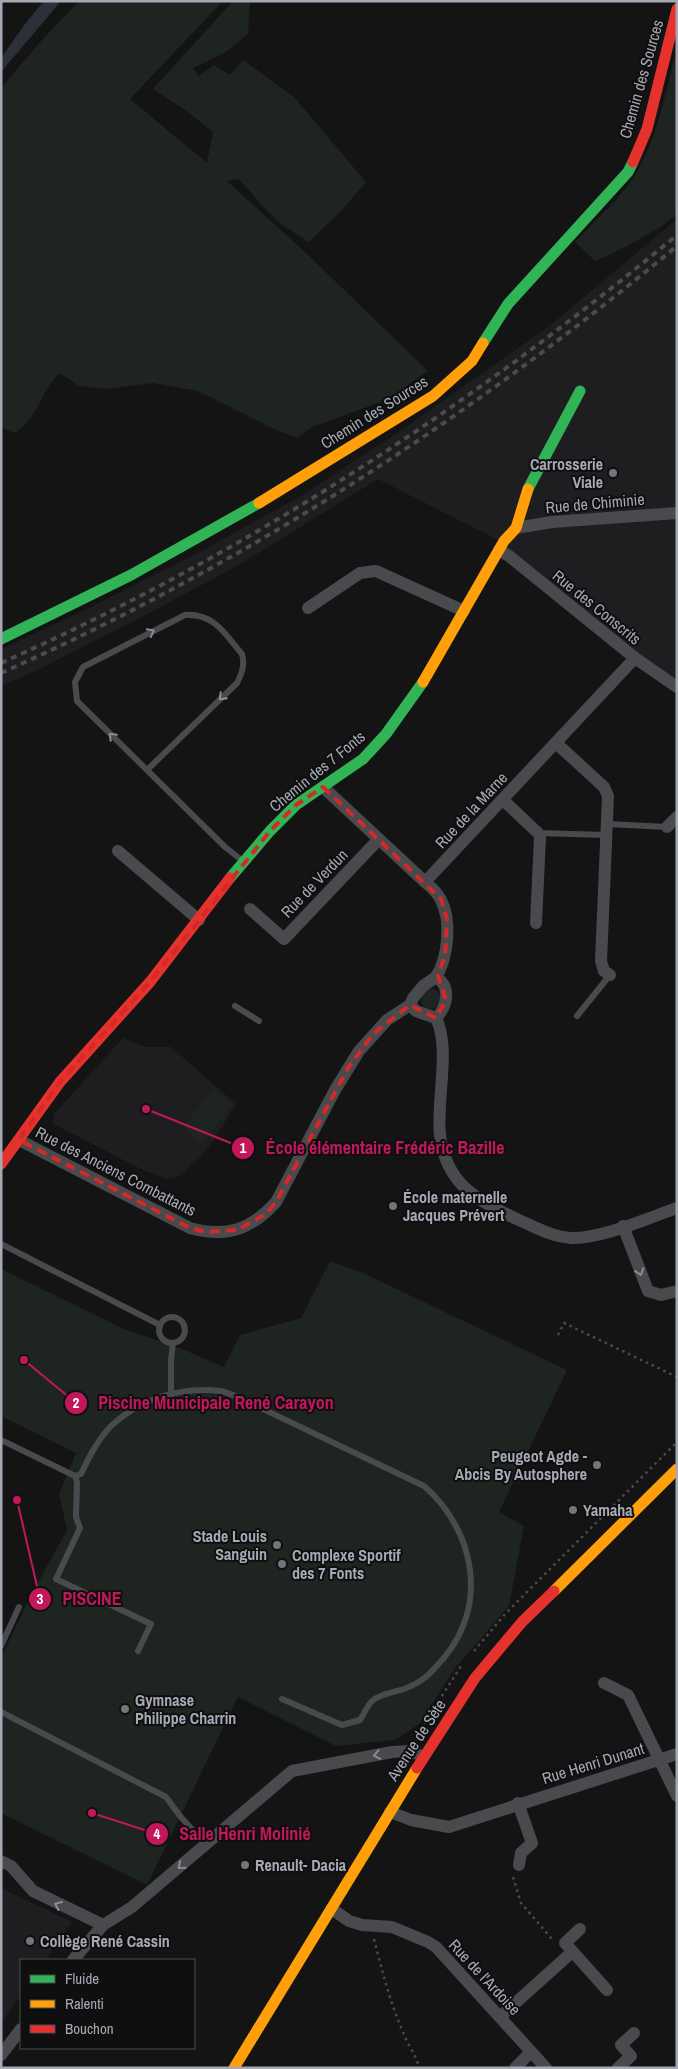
<svg xmlns="http://www.w3.org/2000/svg" width="678" height="2069" font-family="'Archivo Narrow',sans-serif">
  <style>
    .built { fill: #1e1e20 }
    .green { fill: #1e2420 }
    .water { fill: #2c3139 }
    .lines { fill: none; stroke-linecap: round; stroke-linejoin: round }
    .path { stroke: #4a4b4e; stroke-width: 2.5; stroke-dasharray: 2.5 4; stroke-linecap: butt }
    .lane { stroke: #494a4d; stroke-width: 6 }
    .street { stroke: #494a4d; stroke-width: 12 }
    .fast { stroke: #30b455; stroke-width: 11 }
    .slow { stroke: #ff9f0a; stroke-width: 11 }
    .jam { stroke: #e5322d; stroke-width: 11 }
    .rail { stroke: #4a4b4d; stroke-width: 4; stroke-dasharray: 6 5; stroke-linecap: butt }
    .oneway { stroke: #8a8c95 }
    .marked { fill: none; stroke: #d62828; stroke-width: 4; stroke-dasharray: 10 6; stroke-linejoin: round }
    .poi-dot { fill: #73757c; stroke: #0f0f10; stroke-width: 2 }
    .labels { text-anchor: middle; dominant-baseline: central; stroke-width: 4; stroke-linejoin: round; paint-order: stroke }
    .street-label { font-size: 16px; fill: #a6a9b4; stroke: #0f0f10 }
    .poi-label { font-size: 16px; font-weight: bold; fill: #a6a9b4; stroke: #0f0f10; text-anchor: start }
    .leader { fill: none; stroke: #c2185b; stroke-width: 2 }
    .callout-dot { fill: #c2185b; stroke: #0f0f10; stroke-width: 2 }
    .mark-label { font-size: 15px; text-anchor: middle; font-weight: bold; fill: #fff }
    .callout-label { font-size: 18px; text-anchor: middle; font-weight: bold; fill: #c2185b; stroke: #0f0f10; stroke-width: 4; stroke-linejoin: round; paint-order: stroke }
  </style>
  <rect width="100%" height="100%" fill="#141415"/>
  <g class="built">
    <path d="M677,219V691L498,540L378,479L239,565L157,609L38,670L1,686V649L89,608L194,555L299,497L397,433L548,327Z"/>
    <path d="M123,1038L145,1047H171L236,1104L212,1143L199,1158L178,1177L168,1179L145,1171L53,1124L54,1114Z"/>
    <path d="M1,1888L72,1922L45,1960H21V1995L1,2023Z"/>
  </g>
  <g class="green">
    <path d="M79,1H223L130,99L207,163L213,132L185,110L153,89L233,1H250L248,34L226,52L193,68L199,76L214,65L230,75L243,60L294,97L366,182L341,211L309,242L281,224L265,209L239,179L227,181L306,253L428,371L386,400L310,428L298,438L274,429L198,391L153,383L106,389L79,386L60,373C41,390 37,421 14,433L1,427V88L42,40Z"/>
    <path d="M677,49V214C658,231 619,251 595,261L575,242C596,219 623,197 638,170C659,133 666,89 677,49Z"/>
    <circle cx="431" cy="999" r="10"/>
    <path d="M214,1089L233,1105L201,1143L182,1127Z"/>
    <path d="M330,1261L363,1273L567,1370L499,1512L524,1526L509,1606L456,1667L419,1724L395,1740L336,1746L238,1697L147,1885L1,1813V1658L29,1599L67,1530L59,1494L76,1453L1,1416V1269L124,1329L182,1349L224,1367L240,1335L301,1318Z"/>
  </g>
  <path class="water" d="M44,1H61L1,72V58L25,24Z"/>
  <g class="lines">
    <g class="path">
      <path d="M558,1335L564,1323L677,1377"/>
      <path d="M474,1651L506,1613L677,1442"/>
      <path d="M421,1729L461,1666"/>
      <path d="M513,1877L521,1903L552,1939"/>
      <path d="M374,1939C382,1971 390,2002 403,2032C407,2044 417,2056 419,2068"/>
    </g>
    <g class="lane">
      <path d="M147,770L237,683C242,673 245,665 242,654C225,634 214,613 185,615L83,667L75,682L77,701L225,847L243,861"/>
      <path d="M607,824L667,827"/>
      <path d="M538,833L606,835"/>
      <path d="M235,1006L259,1021"/>
      <path d="M577,1016L610,975"/>
      <path d="M1,1244L160,1325"/>
      <circle cx="172" cy="1330" r="13"/>
      <path d="M171,1394V1360L173,1343"/>
      <path d="M1,1440L75,1476L77,1482L76,1517L80,1528L56,1579L151,1624L138,1651"/>
      <path d="M75,1476L81,1474C89,1457 98,1439 112,1425C140,1399 182,1386 220,1391C227,1392 235,1396 242,1399L424,1486C475,1530 489,1606 443,1659C438,1664 433,1671 427,1676C421,1681 412,1686 404,1689C395,1692 379,1694 372,1701C367,1706 364,1714 360,1720L342,1725L282,1699"/>
      <path d="M1,1646L19,1607"/>
      <path d="M1,1712L166,1797L180,1816L206,1845"/>
    </g>
    <g class="street">
      <path d="M516,528L552,522L677,513"/>
      <path d="M499,550L509,556L635,658L677,687"/>
      <path d="M308,608L360,573L376,571L464,611"/>
      <path d="M556,743L604,787L608,796L601,961L604,971L610,975"/>
      <path d="M323,787L425,882L635,658"/>
      <path d="M503,800L538,833L540,837L536,923"/>
      <path d="M667,827L677,817"/>
      <path d="M118,851L199,920"/>
      <path d="M425,882C432,888 437,892 441,900C452,921 448,958 436,977"/>
      <path d="M250,909L284,939L379,839"/>
      <path d="M436,1018C451,1048 436,1101 440,1135C446,1186 479,1201 521,1221C537,1228 553,1237 571,1238C601,1239 648,1218 677,1208"/>
      <path d="M19,1140L190,1228C226,1238 251,1230 276,1202L335,1090L359,1051L387,1020L410,1005L413,998L423,986L436,977C452,987 447,1007 436,1018L416,1011L410,1005"/>
      <path d="M623,1226L648,1291L661,1295L677,1291"/>
      <path d="M604,1683L628,1695L677,1796"/>
      <path d="M518,1803L532,1843L521,1853L519,1865"/>
      <path d="M390,1812L411,1820L449,1827L677,1754"/>
      <path d="M1,1861L11,1866L33,1891L103,1925"/>
      <path d="M332,1909L349,1921L362,1925L392,1927L428,1942L436,1947L546,2068"/>
      <path d="M580,1929L565,1943L607,1990"/>
      <path d="M73,1960L103,1925L132,1907L292,1771L392,1752L411,1751L423,1757"/>
      <path d="M500,2017L572,1952"/>
      <path d="M1,2055L21,2029"/>
      <path d="M515,2068L531,2052"/>
      <path d="M618,2068L631,2056L621,2045L634,2033"/>
    </g>
    <g class="fast">
      <path d="M483,343L508,304L628,172L633,162"/>
      <path d="M528,489L580,391"/>
      <path d="M1,639L131,575L259,503"/>
      <path d="M230,878L270,831L296,805L363,759L386,734L423,682"/>
    </g>
    <g class="slow">
      <path d="M259,503L433,396L472,361L483,343"/>
      <path d="M423,682L504,541L516,528L528,489"/>
      <path d="M554,1591L677,1469"/>
      <path d="M234,2068L417,1768"/>
    </g>
    <g class="jam">
      <path d="M633,162L647,129L677,9"/>
      <path d="M1,1164L60,1082L150,982L230,878"/>
      <path d="M417,1768L475,1678L522,1622L554,1591"/>
    </g>
    <g class="rail">
      <path d="M1,663C245,555 472,405 677,235"/>
      <path d="M1,673C245,565 472,416 677,246"/>
    </g>
  </g>
  <defs><path id="oneway-chevron" d="M-2-3.5L2.5 0L-2 3.5" fill="none" stroke-width="1.6" stroke-linecap="round" stroke-linejoin="round" transform="scale(1.25)"/></defs>
  <g class="oneway">
    <use href="#oneway-chevron" transform="translate(151 632) rotate(-27)"/>
    <use href="#oneway-chevron" transform="translate(222 697) rotate(135)"/>
    <use href="#oneway-chevron" transform="translate(112 736) rotate(-135)"/>
    <use href="#oneway-chevron" transform="translate(640 1272) rotate(70)"/>
    <use href="#oneway-chevron" transform="translate(377 1755) rotate(169)"/>
    <use href="#oneway-chevron" transform="translate(181 1866) rotate(140)"/>
    <use href="#oneway-chevron" transform="translate(58 1905) rotate(-155)"/>
  </g>
  <path class="marked" d="M323,787L441,899L447,920L445,956L438,975L446,1000L436,1018L410,1005L373,1034L348,1068L276,1202L266,1214L237,1230L206,1232L190,1228L19,1140L60,1082L150,982L270,831L296,805Z"/>
  <g class="poi-dot">
    <circle cx="613" cy="473" r="5"/>
    <circle cx="393" cy="1206" r="5"/>
    <circle cx="597" cy="1465" r="5"/>
    <circle cx="573" cy="1510" r="5"/>
    <circle cx="277" cy="1545" r="5"/>
    <circle cx="282" cy="1564" r="5"/>
    <circle cx="125" cy="1709" r="5"/>
    <circle cx="245" cy="1865" r="5"/>
    <circle cx="30" cy="1941" r="5"/>
  </g>
  <g class="labels">
    <g class="street-label">
      <text transform="translate(641 79) rotate(-74)">Chemin des Sources</text>
      <text transform="translate(374 412) rotate(-32)">Chemin des Sources</text>
      <text transform="translate(595 503) rotate(-5)">Rue de Chiminie</text>
      <text transform="translate(597 607) rotate(39)">Rue des Conscrits</text>
      <text transform="translate(317 771) rotate(-39)">Chemin des 7 Fonts</text>
      <text transform="translate(471 810) rotate(-47)">Rue de la Marne</text>
      <text transform="translate(314 883) rotate(-46)">Rue de Verdun</text>
      <text transform="translate(116 1171) rotate(27)">Rue des Anciens Combattants</text>
      <text transform="translate(416 1740) rotate(-57)">Avenue de Sète</text>
      <text transform="translate(593 1763) rotate(-17)">Rue Henri Dunant</text>
      <text transform="translate(485 1977) rotate(47)">Rue de l'Ardoise</text>
    </g>
    <g class="poi-label">
      <text x="603" y="464" text-anchor="end">Carrosserie<tspan x="603" dy="18">Viale</tspan></text>
      <text x="403" y="1197">École maternelle<tspan x="403" dy="18">Jacques Prévert</tspan></text>
      <text x="587" y="1456" text-anchor="end">Peugeot Agde -<tspan x="587" dy="18">Abcis By Autosphere</tspan></text>
      <text x="583" y="1510">Yamaha</text>
      <text x="267" y="1536" text-anchor="end">Stade Louis<tspan x="267" dy="18">Sanguin</tspan></text>
      <text x="292" y="1555">Complexe Sportif<tspan x="292" dy="18">des 7 Fonts</tspan></text>
      <text x="135" y="1700">Gymnase<tspan x="135" dy="18">Philippe Charrin</tspan></text>
      <text x="255" y="1865">Renault- Dacia</text>
      <text x="40" y="1941">Collège René Cassin</text>
    </g>
  </g>
  <path class="leader" d="M146 1109L243 1148M24 1360L76 1403M17 1500L40 1599M92 1813L157 1834"/>
  <g class="callout-dot">
    <circle cx="146" cy="1109" r="5"/>
    <circle cx="24" cy="1360" r="5"/>
    <circle cx="17" cy="1500" r="5"/>
    <circle cx="92" cy="1813" r="5"/>
    <circle cx="243" cy="1148" r="12"/>
    <circle cx="76" cy="1403" r="12"/>
    <circle cx="40" cy="1599" r="12"/>
    <circle cx="157" cy="1834" r="12"/>
  </g>
  <g class="mark-label">
    <text x="243" y="1153">1</text>
    <text x="76" y="1408">2</text>
    <text x="40" y="1604">3</text>
    <text x="157" y="1839">4</text>
  </g>
  <g class="callout-label">
    <text x="385" y="1154">École élémentaire Frédéric Bazille</text>
    <text x="216" y="1409">Piscine Municipale René Carayon</text>
    <text x="92" y="1605">PISCINE</text>
    <text x="245" y="1840">Salle Henri Molinié</text>
  </g>
  <rect width="678" height="2069" fill="none" stroke="#a6a9b4" stroke-width="5"/>
  <rect x="20" y="1959" width="175" height="90" fill="#0f0f10" stroke="#4b4d52"/>
  <rect x="30" y="1975" width="25" height="8" fill="#30b455" stroke="#4b4d52"/>
  <text x="65" y="1984" font-size="15" fill="#a6a9b4">Fluide</text>
  <rect x="30" y="2000" width="25" height="8" fill="#ff9f0a" stroke="#4b4d52"/>
  <text x="65" y="2009" font-size="15" fill="#a6a9b4">Ralenti</text>
  <rect x="30" y="2025" width="25" height="8" fill="#e5322d" stroke="#4b4d52"/>
  <text x="65" y="2034" font-size="15" fill="#a6a9b4">Bouchon</text>
</svg>
